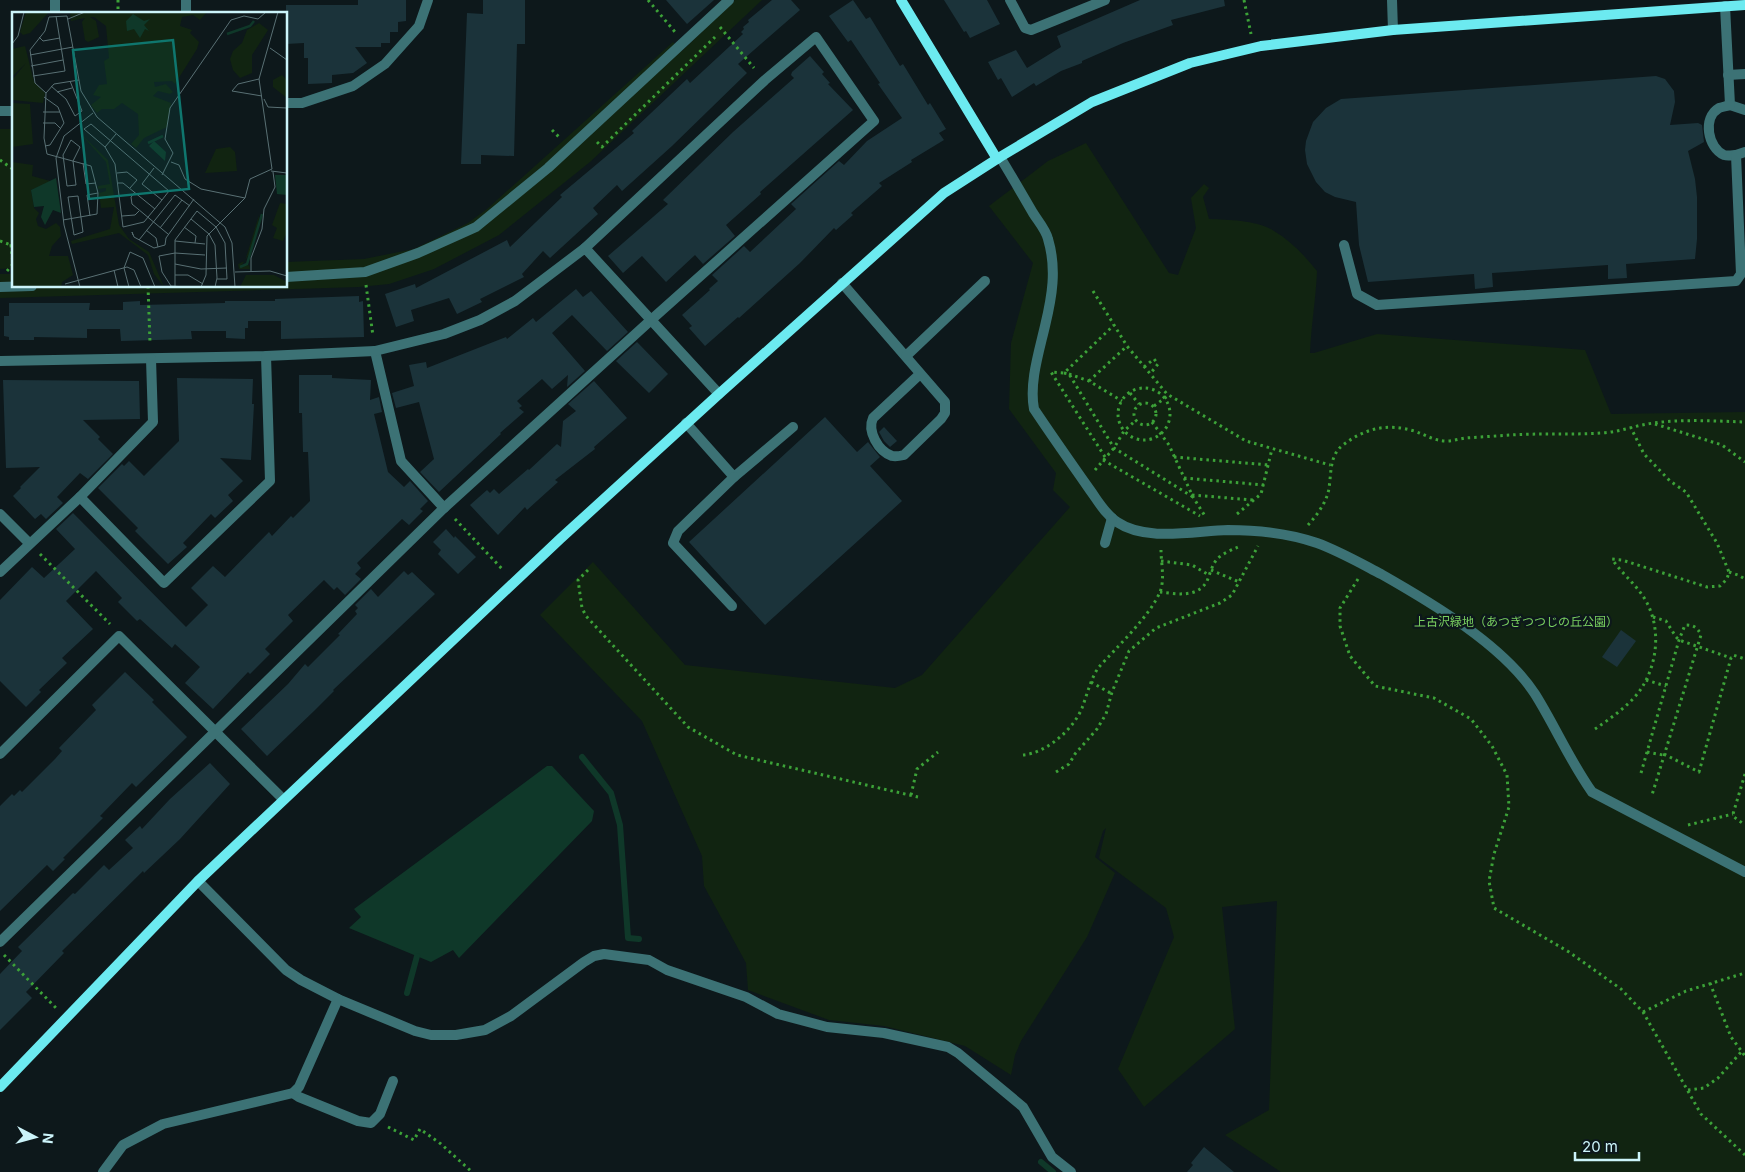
<svg xmlns="http://www.w3.org/2000/svg" width="1745" height="1172" font-family="Inter,'Noto Sans JP',sans-serif">
  <style>
    .green { fill: #112411 }
    .water { fill: #0f3829 }
    .lines { fill: none; stroke-linecap: round; stroke-linejoin: round }
    .stream { stroke: #0f3829; stroke-width: 6 }
    .building { fill: #1b333a }
    .path { stroke: #3ca238; stroke-width: 3; stroke-dasharray: 2.5 4; stroke-linecap: butt }
    .lane { stroke: #3c7275; stroke-width: 10 }
    .street { stroke: #3c7275; stroke-width: 10 }
    .secondary { stroke: #6ceaf0; stroke-width: 10 }
    .labels { text-anchor: middle; dominant-baseline: central; stroke-width: 4.5; stroke-linejoin: round; paint-order: stroke }
    .park-label { font-size: 12px; fill: #7ad160; stroke: #0d181b }
    .inset-river { fill: none; stroke: #0f3829; stroke-width: 2.5 }
    .inset-road { fill: none; stroke: #597074; stroke-width: 1 }
    .view { fill: #0f766e; fill-opacity: 0.15; stroke: #0f766e; stroke-width: 2.5 }
    .inset-edge { fill: none; stroke: #ccf4fa; stroke-width: 2.5 }
  </style>
  <rect width="100%" height="100%" fill="#0d181b"/>
  <g class="green">
    <path d="M735,0H762L590,162L499,235L434,269L389,284L359,287L0,298V274H14V286H286V262L364,259L414,249L468,223L487,209L673,42L682,51Z"/>
    <path d="M0,129H14V268L0,269Z"/>
    <path d="M1086,143L1169,273L1178,275L1196,228L1191,198L1204,184L1209,188L1203,197L1209,219C1229,220 1257,220 1274,231C1291,241 1305,256 1317,271C1316,298 1311,325 1310,353H1314L1377,334L1585,350L1611,414L1745,412V1172H1281L1225,1135L1269,1110L1277,901L1222,907L1235,1029L1144,1107L1118,1069L1174,937L1166,908L1099,858L1106,828L1103,831L1095,857L1115,873L1087,937L1021,1041L1015,1055L1011,1075L965,1046L884,1026L829,1020L748,990L746,963L704,886L702,856L642,721L540,615L593,562L685,665L895,688L922,675L1070,507L1053,490L1056,473L1009,409L1011,343L1033,263L989,206L1048,161Z"/>
  </g>
  <path class="water" d="M547,766H552L594,811L592,821L459,958L453,950L431,962L349,928L361,917L354,909Z"/>
  <g class="lines">
    <g class="stream">
      <path d="M582,757L611,793L620,825L628,938L639,939"/>
      <path d="M407,993L417,956"/>
      <path d="M1041,1162L1053,1172"/>
    </g>
  </g>
  <g class="building">
    <path d="M358,0H406V21L398,22V32H390V43H381V47H355L367,63L353,73L332,75V83L308,84V58H304V43L286,44V5H358Z"/>
    <path d="M483,0H525V44H517L514,156L481,155V164H461L467,13L483,14Z"/>
    <path d="M666,0H714L687,24Z"/>
    <path d="M772,0H791L800,10L738,64L747,73L672,146L622,191L617,185L593,208L598,214L550,258L543,251L522,274L524,277L480,299L482,302L457,314L449,298L411,310L414,321L396,327L385,294L415,284L416,288L507,240L510,247L562,197L560,195L634,133L632,131L687,79L690,83L743,34L741,32L744,29L743,27L749,22L748,20Z"/>
    <path d="M853,0L866,19L870,17L900,66L903,64L928,105L930,103L946,129L939,133L944,140L911,160L912,162L879,183L882,186L851,213L853,215L836,230L834,228L800,263L739,318L738,317L705,346L689,328L692,326L682,315L710,290L709,289L718,281L712,275L744,246L750,252L796,209L791,204L839,161L844,165L867,141L902,118L878,84L880,83L851,40L848,42L829,16Z"/>
    <path d="M944,0H987L1000,24L970,38L966,31L964,32Z"/>
    <path d="M1140,0H1224L1225,6L1171,20L1173,25L1123,43L1082,61V63L1061,71L1036,86L1034,83L1012,97L1001,78L998,80L988,62L1016,50L1027,68L1061,47L1057,36Z"/>
    <path d="M810,56L824,72L822,74L830,83L828,84L853,110L760,192L761,194L726,225L735,236L703,264L695,255L666,282L642,256L623,273L608,256L668,204L663,200L733,132L794,78L791,75L792,72Z"/>
    <path d="M1656,76L1665,79L1674,91L1675,102L1670,125L1698,123L1702,125L1704,142L1688,151L1695,179L1697,197V239L1695,259L1626,264L1627,278L1608,279V265L1492,273L1493,287L1475,289L1474,274L1368,282L1359,245L1356,202L1335,197L1325,192L1316,182L1307,164L1305,150L1306,141L1313,122L1326,108L1341,99Z"/>
    <path d="M576,289L583,297L591,291L628,332L607,351L572,315L552,333L585,371L567,387L568,375L552,389L542,379L517,401L522,406L519,408L524,412L500,433L501,434L439,492L420,472L434,459L419,402L396,408L392,393L414,386L409,365L426,362L427,368L506,337L507,339L533,318L536,322Z"/>
    <path d="M359,296V302L363,301L364,337L281,339V321H248V328H245V339L226,338V331H191L192,339L121,341L120,329H87V338L34,337V340H9V337L4,336V316H9V303H90L89,310H123V302L140,301V305L225,303V301H275V299Z"/>
    <path d="M637,342L668,374L649,393L616,361Z"/>
    <path d="M299,375H332V378L371,380L370,400L379,397L382,412L374,414L388,472L404,487L410,481L428,501L420,509L423,511L409,525L402,519L357,563L361,568L355,574L361,579L345,595L337,587L334,590L324,580L288,615L293,621L265,649L270,654L250,674L248,672L213,709L185,683L200,667L175,644L172,648L140,619L137,621L118,602L122,598L96,571L66,601L93,629L62,658L67,663L39,690L41,692L26,707L0,681V600L32,567L44,578L75,549L56,529L73,513L186,627L208,605L191,588L213,566L225,577L269,532L272,536L291,516L293,518L310,501L308,452H303L302,413H299Z"/>
    <path d="M177,378L253,379L252,404H254L251,460L220,458L243,481L228,495L233,501L215,518L211,514L183,543L187,547L168,564L135,531L138,528L98,488L122,464L124,466L129,461L144,476L179,441Z"/>
    <path d="M3,380L139,381L140,419L83,420L100,437L98,439L113,454L88,479L80,473L57,497L63,503L46,519L41,514L35,519L13,496L21,488L20,487L40,467L6,468Z"/>
    <path d="M594,381L627,418L594,447L595,449L555,480L558,482L527,510L525,507L498,535L470,505L487,490L490,493L494,489L499,494L528,469L529,470L557,444L561,447L563,421L576,411L568,404Z"/>
    <path d="M825,417L857,452L868,442L880,457L870,466L902,501L765,625L689,542Z"/>
    <path d="M884,427L897,441L890,447L884,441L879,432Z"/>
    <path d="M446,529L454,538L455,536L476,557L458,574L438,554L441,550L433,542Z"/>
    <path d="M404,571L408,575L412,572L435,594L333,690L334,691L314,711L267,756L241,729L288,684L305,664L308,667L340,635L338,634L357,614L355,611L358,608L355,605L371,589L378,597Z"/>
    <path d="M1621,630L1636,641L1617,667L1602,657Z"/>
    <path d="M125,672L154,700L152,702L187,737L136,787L132,783L100,816L103,818L63,858L65,859L53,871L47,865L0,911V806L12,794L14,796L20,790L22,792L55,759L62,751L59,748L96,710L92,705Z"/>
    <path d="M210,763L230,784L180,839L144,873L143,871L62,951L64,953L26,992L32,998L0,1030V974L22,951L18,947L73,893L75,894L104,865L109,870L133,848L125,840L140,826L142,829L170,799Z"/>
    <path d="M1204,1147L1234,1172H1187L1193,1165L1191,1163Z"/>
  </g>
  <g class="lines">
    <g class="path">
      <path d="M118,0V14"/>
      <path d="M648,0L675,32"/>
      <path d="M1244,0L1251,34"/>
      <path d="M720,27L754,68"/>
      <path d="M552,130L559,137"/>
      <path d="M597,142L602,147L715,37"/>
      <path d="M0,160L14,170"/>
      <path d="M0,241L11,245"/>
      <path d="M7,271L13,264L11,245L14,242"/>
      <path d="M366,285L373,336"/>
      <path d="M148,286L150,343"/>
      <path d="M1093,291L1127,346L1167,394L1246,441L1330,465"/>
      <path d="M1144,367L1154,359L1158,364L1150,374"/>
      <path d="M1064,373L1069,374L1114,448L1193,497"/>
      <path d="M1069,374L1089,381L1122,401"/>
      <path d="M1089,381L1127,346"/>
      <circle cx="1144" cy="414" r="26"/>
      <path d="M1130,393L1139,404"/>
      <circle cx="1145" cy="414" r="11"/>
      <path d="M1154,406L1169,395"/>
      <path d="M1152,422L1169,445L1193,497L1205,516"/>
      <path d="M1655,424L1722,445L1745,462"/>
      <path d="M1105,457L1051,372L1064,373L1114,325"/>
      <path d="M1174,457L1269,465"/>
      <path d="M1103,460L1200,516"/>
      <path d="M1095,470L1114,448L1124,431L1135,421"/>
      <path d="M1184,478L1264,485"/>
      <path d="M1192,495L1253,500"/>
      <path d="M1237,514L1261,494L1272,449"/>
      <path d="M455,519L504,571"/>
      <path d="M1308,525C1316,516 1324,506 1328,493C1332,477 1328,456 1343,445C1365,428 1388,423 1414,431C1426,435 1434,441 1447,441C1453,441 1459,439 1465,438C1480,437 1496,436 1511,435C1541,433 1572,435 1602,433C1620,432 1636,425 1654,423C1684,419 1715,421 1745,422"/>
      <path d="M40,554L110,624"/>
      <path d="M1161,561L1192,565L1209,575"/>
      <path d="M588,570L578,580L582,608L586,616L688,727L737,755L918,797"/>
      <path d="M1211,570L1239,582"/>
      <path d="M1729,572L1738,575L1745,579"/>
      <path d="M1358,579L1340,608V626L1350,656L1375,686L1434,698L1471,719L1492,746L1507,775L1509,807L1494,854L1489,881L1494,908L1569,952L1621,989L1643,1012L1701,1114L1745,1155"/>
      <path d="M1160,592C1176,594 1198,598 1207,581C1210,574 1212,565 1217,559C1222,554 1231,550 1238,547"/>
      <path d="M1653,617L1666,621L1676,637L1679,640L1731,658"/>
      <path d="M1646,680L1666,686"/>
      <path d="M1091,682L1112,694"/>
      <path d="M1595,729C1611,718 1630,705 1641,689C1658,663 1661,628 1646,601C1637,585 1622,574 1612,559L1622,560L1707,587L1720,586L1727,579L1729,572L1717,543L1686,492L1670,481L1644,454L1631,428"/>
      <path d="M1647,752L1663,755"/>
      <path d="M1664,754L1699,772L1731,658L1733,655L1745,659"/>
      <path d="M1023,755C1046,753 1073,730 1082,708C1087,695 1090,681 1098,668C1116,648 1150,616 1160,592C1165,579 1161,563 1161,550"/>
      <path d="M1056,772L1069,764L1075,754L1097,729L1106,714L1112,692L1129,651L1156,628L1220,603L1232,595L1258,546"/>
      <path d="M1641,773L1679,640L1685,625C1694,625 1697,627 1701,635L1652,795"/>
      <path d="M1745,774L1733,814L1734,817L1745,825"/>
      <path d="M911,795L917,769L938,752"/>
      <path d="M1688,825L1733,814"/>
      <path d="M4,955L56,1008"/>
      <path d="M1710,983L1731,1037L1745,1056"/>
      <path d="M1643,1012L1686,991L1745,973"/>
      <path d="M1688,1090L1704,1088L1718,1078L1742,1051"/>
      <path d="M388,1127L414,1140L420,1129L441,1144L472,1172"/>
    </g>
    <g class="lane">
      <path d="M1725,6L1730,105L1745,110"/>
      <path d="M1728,75L1745,74"/>
      <path d="M1730,105C1727,106 1722,107 1719,108C1702,118 1708,148 1724,155C1728,156 1733,155 1736,155"/>
      <path d="M1000,157C1011,175 1022,194 1033,213C1038,221 1046,230 1048,239C1057,269 1052,297 1045,326C1039,352 1029,383 1034,409C1052,436 1071,463 1090,490C1098,501 1105,514 1117,522C1146,542 1194,531 1228,530C1258,530 1288,533 1317,543C1339,551 1360,563 1381,574C1432,603 1503,645 1535,694C1555,726 1570,761 1592,792L1745,872"/>
      <path d="M1344,245L1357,294L1377,305L1736,281L1741,274L1736,155L1745,152"/>
      <path d="M842,283L945,402V413L941,419L904,455C900,456 896,457 892,456C878,451 867,431 873,418L920,374"/>
      <path d="M906,356L985,281"/>
      <path d="M686,423L734,477L793,427"/>
      <path d="M1105,543L1112,518"/>
      <path d="M732,606L673,543L678,531L734,477"/>
    </g>
    <g class="street">
      <path d="M55,0V14"/>
      <path d="M1010,0L1025,28L1031,30L1105,0"/>
      <path d="M1392,0L1393,30"/>
      <path d="M186,14V0"/>
      <path d="M286,103H302L353,86L385,64L419,26L428,0"/>
      <path d="M0,111H14"/>
      <path d="M286,277L365,272L418,253L476,227L548,168L729,0"/>
      <path d="M0,287L32,286"/>
      <path d="M375,351L401,461L444,508"/>
      <path d="M0,361L266,356L375,351L444,334L480,320L515,301L585,248L719,394"/>
      <path d="M80,497L164,583L270,481L266,356"/>
      <path d="M0,514L29,543"/>
      <path d="M0,572L80,497L153,422L151,359"/>
      <path d="M0,754L119,636L283,799"/>
      <path d="M198,881L286,970L301,980L338,999L415,1031L431,1035H456L485,1030L511,1016L584,962L594,956L604,954L649,960L667,970L746,997L778,1014L827,1027L884,1033L948,1047L958,1053L1023,1107L1052,1157L1071,1172"/>
      <path d="M0,942L444,508L651,320L874,121L816,37L765,80L585,248"/>
      <path d="M293,1093L299,1097L358,1121L371,1123L380,1114L393,1081"/>
      <path d="M103,1172L123,1145L163,1124L293,1093L299,1087L338,999"/>
    </g>
    <g class="secondary">
      <path d="M901,0L997,159"/>
      <path d="M0,1087L198,881L560,539L719,394L944,193L1000,157L1092,102L1190,63L1261,46L1393,30L1745,5"/>
    </g>
  </g>
  <g class="labels">
    <g class="park-label">
      <text x="1516" y="621">上古沢緑地（あつぎつつじの丘公園）</text>
    </g>
  </g>
  <g transform="translate(12 12)">
    <rect width="275" height="275" fill="#0d181b"/>
    <path d="M14,0H37L18,21L11,23L8,20ZM58,0H195L188,8L181,3L170,5L168,14L180,18L178,21L187,30L185,37L163,72L160,69L142,70L143,75L154,72L161,80L158,82L146,79L141,84L159,91L155,115L132,126L124,136L119,132L127,123L126,102L110,91L102,97H90L85,101L79,93L89,85L81,83L87,73L95,72L92,49L97,46L94,14L82,5H78L84,9L87,25L76,30L73,28L70,10L73,6L59,9ZM247,11L256,18L240,43V61L228,66L221,58L218,47L221,39L230,31L235,18ZM13,34L22,70L33,81L31,91L0,88V68L14,51L0,65V37ZM270,63L275,68V86L261,75V68ZM0,91L18,92L21,132L0,135ZM67,120L96,148L107,213L117,227L137,240L152,275L142,262L136,243L107,221L60,232L59,229L98,217L102,195L89,196L87,181L94,179V176L86,177V174L98,172L94,150ZM218,135L223,140L225,159L193,161L204,137ZM0,150L21,153L20,164L42,170L34,189L29,174L19,178L22,196L27,201L24,207L26,214L34,217L44,211L48,215L49,224L40,234L37,244H56L61,263L50,270L49,275H0ZM268,191L275,192V220L271,229L261,226L265,216L260,213ZM247,203L246,216L238,241L229,254L237,253L238,257H227L226,252L233,249L237,236ZM234,263H262L275,270V275H228Z" fill="#112411"/>
    <path d="M121,2L132,9L138,7L132,13L137,19L133,17L128,26L122,17L115,19L114,9ZM142,129L154,140L153,149L137,134ZM263,163H275V183L265,182ZM44,166L49,201L41,198L33,213L29,205L32,194L22,195L19,178Z" fill="#0f3829"/>
    <path class="inset-river" d="M215,22L238,14L242,9M136,131L151,124M228,255L235,252L250,202"/>
    <path class="inset-road" d="M56,7L73,0M27,25L31,29L48,26M0,32L6,24L12,0M258,36L275,48M18,43L61,35M19,54L51,48M21,64L53,59L44,4M247,67L226,72L220,79L250,84M67,68L42,72L34,81L23,71L18,38L33,19L37,5L55,4L69,79L85,105L213,215L220,231L223,275M39,74L54,87L63,104L70,99L58,69M45,80L60,76M34,81L32,126L35,142L79,154L86,181L85,202L51,208M32,85L46,95L52,111L38,133L33,134M252,87L256,95L275,96M31,100H48M31,111H43L48,116M104,122L93,135L103,152L111,215L132,210L150,188L130,172L142,156M59,128L68,135L61,149L64,173L55,174L51,143ZM93,135L72,117L79,112L157,179L150,188M159,150L167,153L173,167L189,177L233,186M71,151L74,172L84,171M259,159L275,161M105,161L115,160L125,168L118,176M150,163L161,141L153,127L158,96L219,8L232,4L246,7L254,0M106,171H111L143,197M123,180L119,185L120,192L156,222M66,184L71,220L62,223L56,185ZM78,204L75,183L86,181M110,204L123,203L127,199M179,207L197,222L203,233L205,266L203,275M172,215L184,224L183,231M148,216L170,188M134,218L144,226L146,235M121,223L120,220L122,225L142,236L153,233L154,226L182,187M127,228L163,183L178,194M163,229L193,232M163,252L189,257L215,256M102,258L106,275M239,259V246L250,217L252,197L263,175L261,160M223,260L258,259L275,264M163,263H176L191,272M53,272L115,255L122,258L129,275M163,274V228L185,199L204,215L213,231L215,267H205M68,275L52,213L44,146L52,124L81,101M117,275L112,256L118,240L131,246L143,275M174,275L159,274L150,260L147,244L163,241L193,243M189,275L194,263L195,224L233,186L238,167L260,157L247,67L266,0"/>
    <path class="view" d="M161,28L177,177L77,187L61,38Z"/>
    <rect width="275" height="275" class="inset-edge"/>
  </g>
  <g transform="translate(35 1137) rotate(96)" stroke="#0d181b" stroke-width="4" paint-order="stroke">
  <path d="M0-4L9 19L0 12L-9 19Z" fill="#ccf4fa"/>
  <text y="-8" font-size="14" font-weight="bold" text-anchor="middle" fill="#ccf4fa">N</text>
  </g>
  <path d="M1575 1152v8h64v-8" fill="none" stroke="#ccf4fa" stroke-width="2.5"/>
  <text x="1582" y="1152" font-size="15" fill="#ccf4fa" stroke="#0d181b" stroke-width="4" paint-order="stroke">20 m</text>
</svg>
